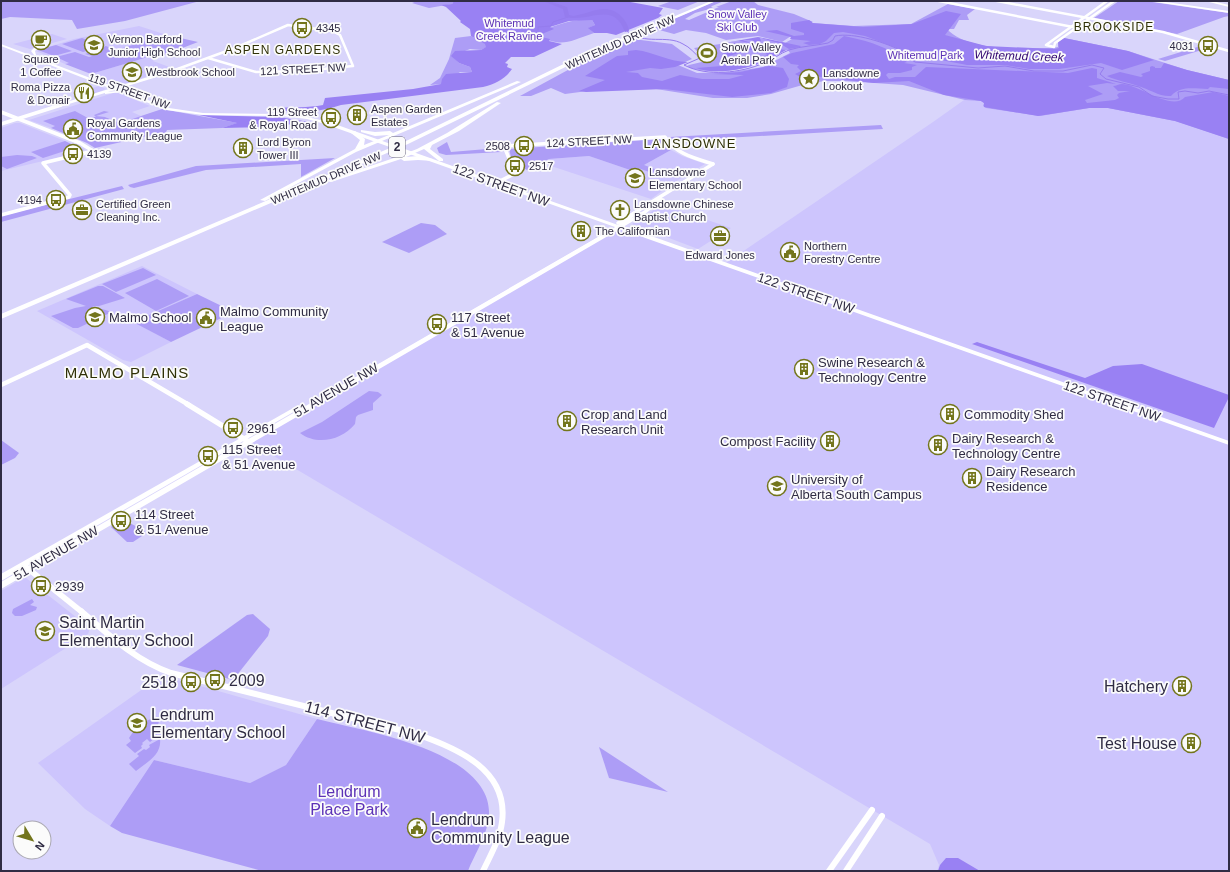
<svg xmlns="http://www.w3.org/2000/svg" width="1230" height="872" font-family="Arial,sans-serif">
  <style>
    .built { fill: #cdc5fd }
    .green { fill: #ad9df6 }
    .forest { fill: #9981f3 }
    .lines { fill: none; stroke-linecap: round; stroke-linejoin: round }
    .stream { stroke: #957cee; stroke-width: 1 }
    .river { fill: #957cee; fill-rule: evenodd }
    .minor-far4 { stroke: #fff; stroke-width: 2.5 }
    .minor-far3 { stroke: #fff; stroke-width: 3.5 }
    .minor-far2 { stroke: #fff; stroke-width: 4.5 }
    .minor-far1 { stroke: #fff; stroke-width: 5.5 }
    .minor { stroke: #fff; stroke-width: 6 }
    .major { fill: #fff; fill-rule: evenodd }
    .highway { fill: #fff; fill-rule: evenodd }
    .labels { text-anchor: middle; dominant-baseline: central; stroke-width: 3.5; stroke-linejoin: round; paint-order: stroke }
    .far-park-label { font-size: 11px; fill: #5c31b6; stroke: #fbfbfb }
    .far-poi-label { font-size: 11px; fill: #302c44; stroke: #fbfbfb; text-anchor: start }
    .far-street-label { font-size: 11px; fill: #302c44; stroke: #fbfbfb }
    .far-neighbourhood-label { font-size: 12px; letter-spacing: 1px; fill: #2f3006; stroke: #fbfbfb }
    .far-water-label { font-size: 12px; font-style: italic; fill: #310570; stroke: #fbfbfb }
    .shield { fill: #fbfbfb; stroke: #6d6a7b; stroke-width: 1 }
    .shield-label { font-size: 12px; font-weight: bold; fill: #302c44 }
    .far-quarter-label { font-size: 13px; letter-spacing: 1px; fill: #2f3006; stroke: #fbfbfb }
    .street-label { font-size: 13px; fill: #302c44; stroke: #fbfbfb }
    .poi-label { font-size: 13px; fill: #302c44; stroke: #fbfbfb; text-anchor: start }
    .quarter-label { font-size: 15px; letter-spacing: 1px; fill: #2f3006; stroke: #fbfbfb }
    .near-poi-label { font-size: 16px; fill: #302c44; stroke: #fbfbfb; text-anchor: start }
    .near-street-label { font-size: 16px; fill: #302c44; stroke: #fbfbfb }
    .near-park-label { font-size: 16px; fill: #5c31b6; stroke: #fbfbfb }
  </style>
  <rect width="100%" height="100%" fill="#d9d5fb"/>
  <g class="built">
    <path d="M139,26L167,35L65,64L36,51L74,39Z"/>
    <path d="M52,34L67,39L30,49L13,44Z"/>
    <path d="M148,57L154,59L153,61L172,68L122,85L91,74Z"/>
    <path d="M1012,66L1229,132V871H937L939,865L930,844L247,440L618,225L726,263L933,122Z"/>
    <path d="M99,86L106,89L83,98L73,94Z"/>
    <path d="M113,93H118L150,106L132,112L141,116L120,123L105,117H86L51,128L29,120Z"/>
    <path d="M15,123H20L85,149L81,152L1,171V128Z"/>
    <path d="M671,150L682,156L705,164L673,183L651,199L542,163L549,159L589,156L633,171Z"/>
    <path d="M660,204L731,228L698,249L632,224L651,212Z"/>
    <path d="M142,266L197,294L134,322L171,342L131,362L123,360L37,311Z"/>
    <path d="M23,578H26L90,628L88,634L1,689V591Z"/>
    <path d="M165,677L204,687L317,719L286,765L250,783L154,760L110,826L85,809L38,763L154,681Z"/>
  </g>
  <g class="green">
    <path d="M1,1H200L125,21L77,29L72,20L10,17L1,19Z"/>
    <path d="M417,1H454L452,4L429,8L412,3Z"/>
    <path d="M672,1H700L678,10L658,6Z"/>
    <path d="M716,1H724L712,6L711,7L713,8L695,13L685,19L689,20L719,7H716L732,1H753L758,5L794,14L813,22L812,23L854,26L911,24L948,4L975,9L967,15L969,20H959L954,29H947C968,52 1023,48 1053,48L1058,47V42L1064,38L1128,51L1187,70L1229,80V139L1175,121L1108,108H1089L1040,116L986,108L983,106L984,103L981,101L965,100L903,85L846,81H824L799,86L771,94L747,98H713L656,89L595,90L565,94L551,88L531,96H520L590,58L633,39L672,44L692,59L678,65L697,73L732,72L763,67L790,53L788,50H786C778,54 769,60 761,63C739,71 712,74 690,68L687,66L689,65L706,61L694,48L759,38L785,43L792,39L791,36L782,42L758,36L726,40L706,33L686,30L674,34L652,28Z"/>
    <path d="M1119,1H1145L1229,13V16L1224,17L1177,34L1094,18Z"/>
    <path d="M584,19L592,20L595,25L589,28L594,33C567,42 563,48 536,35C553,25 565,22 584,19Z"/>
    <path d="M167,35L198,42L154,59L148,57L91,74L65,64L69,63L56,57L75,52L89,57L92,56L85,54L88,53L87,52L106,46L115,50Z"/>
    <path d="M471,36L486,44L487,47L481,50L470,49L452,56L459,63L470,67L472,72H460L442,84L430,85L440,78L449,59L455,38Z"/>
    <path d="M82,38L92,42L104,44L101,45L104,46L83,52L62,44Z"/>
    <path d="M56,45L72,51L54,56L38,50Z"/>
    <path d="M1204,45L1212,47L1165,61L1158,59Z"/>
    <path d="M162,109L238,123L222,128L167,130L165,134L148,136L95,148L87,143L51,128L55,126L43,121L75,111L86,117H96L94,115L104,111L109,112L96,116L105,117L120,123Z"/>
    <path d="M881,125L883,129L672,141L670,137Z"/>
    <path d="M660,139L671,150L644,165L657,170L652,173L638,168L633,171L589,156L549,159L527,170L512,161L509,149Z"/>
    <path d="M65,141L77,147L43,158L31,152Z"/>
    <path d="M447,142L451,152L499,148L501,152L446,155L439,153L437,148Z"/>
    <path d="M17,155L32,156L37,158L7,169L1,166V157Z"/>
    <path d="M335,158L301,177V164L206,170L134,188L130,187L128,185L196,166Z"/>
    <path d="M122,186L124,189L1,222V216Z"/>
    <path d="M421,223L435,225L447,234L409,253L382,242Z"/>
    <path d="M143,268L156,275L116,292L102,284Z"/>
    <path d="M157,279L189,296L156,311L125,293Z"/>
    <path d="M98,286H103L125,298L99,306H92L112,312L78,328H73L51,316L75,308L86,306L66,299Z"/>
    <path d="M197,294L234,312L171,342L133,322Z"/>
    <path d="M369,391L378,392L382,395L373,403V410L358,415L356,417L355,424C342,440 317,446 300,433L322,422Z"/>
    <path d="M1,440L19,453L15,458L1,465Z"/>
    <path d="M121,520H124L145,531V534L133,542H127L111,527Z"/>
    <path d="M32,599L34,602L30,605L37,607L36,610L22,616H15L12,613L13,609Z"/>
    <path d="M253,614L270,629L268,636L233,680L177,665L247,615Z"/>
    <path d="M153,718H156L159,721L158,725L153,729L157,731L156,737L150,742L147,739L142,743L143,744L141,746L142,748L135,753L126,745L131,741L129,738L137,726L145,725L146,721Z"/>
    <path d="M317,719C364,731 487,750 489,811C490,831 475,853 468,871H262L122,833L110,826L154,760L250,783L286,765Z"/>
    <path d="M160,739C162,755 147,762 136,771L129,764L139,756L137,754L144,749L146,750L150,747L149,745Z"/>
    <path d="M599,747L668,792L609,778Z"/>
  </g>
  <g class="forest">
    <path d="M454,1H625L663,8L659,14L662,15L658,18L616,35L607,33H594L588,28L595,25L592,20L569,21L550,27L554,29L537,36L550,39L549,41L562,44L534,57H511L505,63L508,64L507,67L512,69C505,79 495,84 483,87L341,105C315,113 303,113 275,110L276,108C292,107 308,108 323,105L325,98L413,89L441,84L442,79L446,74L472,72L470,67L459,63L451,56L455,51L481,50L486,47L485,44L471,36L470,29L460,22L461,21L446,7L441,5L452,4Z"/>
    <path d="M946,11L961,14L945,35L986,46L1055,49L1059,48L1058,42L1064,38L1128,51L1154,60L1122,70L1101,63L1059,69H1029L1005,65H967L915,55L865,36L843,32L834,33L826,41L820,44L809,45L803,43L811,41L790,39L791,37L765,31L777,30L794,36L804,35V33L791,29V23L809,20L812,22V23L863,27L912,24Z"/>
    <path d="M844,36C869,41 886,46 907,62L904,63L917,65L912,67V70L900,73H888L886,75L889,79L895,77H915L926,67L1068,73L1092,68L1097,69V78L1116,84L1107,83L1088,86L1103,94L1085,100L1087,103L1115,100L1119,98L1117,95L1119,93L1130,91H1118L1113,86C1116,86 1119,84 1122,84C1138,84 1172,112 1185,97L1213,92L1229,96V139L1175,121L1108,108H1089L1038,116L984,107V103L981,101L944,95L909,81L874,83L813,76L802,78L795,74L801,71L797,67L799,65L791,64L783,57L792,53L834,44Z"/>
    <path d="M758,37L801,46L800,47L789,49L779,43L760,38L761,41L757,43L752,40H743L751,43L739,41L719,44Z"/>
    <path d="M733,43L763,48L759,50H748L729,56L722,53L732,52L742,48L730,44Z"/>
    <path d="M767,48L786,50C778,54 769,60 761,63C741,70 715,75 696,68L722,66L736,63L740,65H744L740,62L765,58L763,57L767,55L765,52Z"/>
    <path d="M636,50C654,52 669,62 688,62L675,67L661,69L650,68L626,72L638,73L642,77L662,81L680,75L702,79H729L744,75L712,74L740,72L769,66L783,68L789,79L787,87L771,93L732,97L664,89L586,92L579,91L605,80L585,76L617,56L628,55V51Z"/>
    <path d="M1164,63L1187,70L1229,80V89L1210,87L1208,89C1195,89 1181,85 1171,96C1160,97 1149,89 1138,86C1128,82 1117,81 1107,76L1120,72L1141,77L1143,76L1141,74L1150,71V67L1152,66L1155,67V68H1161Z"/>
    <path d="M199,115L279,117L309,122L269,127L222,128L237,123Z"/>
    <path d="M977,342L1085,378L1113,366L1142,364L1229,395V397L1214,428L972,344Z"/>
    <path d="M946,858H958L980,871H938L940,865Z"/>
  </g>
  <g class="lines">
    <g class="stream">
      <path d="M538,30V27L551,26L553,22L568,17"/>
      <path d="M627,31C645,46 666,34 683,44C690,47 695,54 700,58L684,65C707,77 741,73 764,63C773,60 780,53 789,50C801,46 815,46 828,43L833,40L835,36C854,32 887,43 904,52C909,55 910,60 915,62L978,68L1005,66L1034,71H1063L1092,65L1104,68L1100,74L1106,79L1139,87L1152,96L1168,99H1179L1178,92L1185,91L1198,93L1209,91L1229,95"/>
    </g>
    <path class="river" d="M543,1H549L567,7L569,15L573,16C591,14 606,1 622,17C626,22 628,25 629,31L625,32C613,0 590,23 565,17L563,9Z"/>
    <g class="minor-far4">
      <path d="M939,1L1073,27"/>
      <path d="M997,1L1163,32L1229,51"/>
      <path d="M1107,1L1046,45L1054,47L1055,43L1114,1"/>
      <path d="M58,106L172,71L235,48L288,25L332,31L340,35L353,66L302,71L256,72L208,58"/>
    </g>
    <g class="minor-far3">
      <path d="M1,112L80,143L93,151"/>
      <path d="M1,124L61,105"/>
      <path d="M522,170L510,161L504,146L665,137C676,154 694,158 713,164"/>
      <path d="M496,183L522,170"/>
      <path d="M1,215L69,197L70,195L43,163L93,151"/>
      <path d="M618,223L713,164"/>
      <path d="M623,225L645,212L661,199"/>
    </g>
    <path class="minor-far2" d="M1,385L87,345L189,405"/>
    <g class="minor-far1">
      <path d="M187,404L249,442"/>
      <path d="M26,567L82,612"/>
    </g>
    <g class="minor">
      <path d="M81,611C109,635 136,661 171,673L416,734C457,748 509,770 502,822C500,839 490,856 483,871"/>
      <path d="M829,871L872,810"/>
      <path d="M846,871L882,816"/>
    </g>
    <g class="major">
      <path d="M1,44L169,108L203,113L281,114L307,117L329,122L618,225L630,214H634V216L623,226L1229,441V445L620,229L1,589V582L615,227L325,124L307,119L281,116L203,115L166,110L121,92L105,94V92H106L117,91L1,46Z"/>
      <path d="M34,48L37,49L35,51L36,55H34L31,51Z"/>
      <path d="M295,407L297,408L298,409L297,410L1,581V574Z"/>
    </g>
    <g class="highway">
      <path d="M711,1H716L588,56L408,144L1,319V314L404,142L584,54Z"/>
      <path d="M1148,1H1159L1229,11V13Z"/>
      <path d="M1205,1H1212L1229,5V7Z"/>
      <path d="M517,81L521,82L356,152L265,201L260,200L355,149L360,140L351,133V131H355L365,139L364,145L389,135L375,136L361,132V130L375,132L390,131L393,133Z"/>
      <path d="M497,102L501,103L459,131L432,145L430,149L443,159V161H439L424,149L406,157L418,156L433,159V161L418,160L404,161L401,159L331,182L326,181L391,159L417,149L447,133Z"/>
    </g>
  </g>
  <defs>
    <symbol id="bus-ring" viewBox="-11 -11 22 22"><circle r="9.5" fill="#fbfbfb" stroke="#73751c" stroke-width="1.5"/><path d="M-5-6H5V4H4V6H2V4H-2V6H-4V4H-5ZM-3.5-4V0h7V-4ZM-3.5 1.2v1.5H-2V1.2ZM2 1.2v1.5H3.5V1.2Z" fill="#73751c"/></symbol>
    <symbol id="cafe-ring" viewBox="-11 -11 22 22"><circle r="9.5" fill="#fbfbfb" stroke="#73751c" stroke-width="1.5"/><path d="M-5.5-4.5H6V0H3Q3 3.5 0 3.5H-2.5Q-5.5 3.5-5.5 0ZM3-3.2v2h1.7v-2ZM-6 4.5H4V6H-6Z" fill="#73751c"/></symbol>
    <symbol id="school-ring" viewBox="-11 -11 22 22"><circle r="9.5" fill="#fbfbfb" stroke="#73751c" stroke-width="1.5"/><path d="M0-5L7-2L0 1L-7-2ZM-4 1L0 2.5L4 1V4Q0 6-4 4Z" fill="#73751c"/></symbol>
    <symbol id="stadium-ring" viewBox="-11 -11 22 22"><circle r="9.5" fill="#fbfbfb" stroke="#73751c" stroke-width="1.5"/><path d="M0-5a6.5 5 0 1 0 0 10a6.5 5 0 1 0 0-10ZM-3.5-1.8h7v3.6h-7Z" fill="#73751c"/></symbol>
    <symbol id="sight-ring" viewBox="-11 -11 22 22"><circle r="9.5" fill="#fbfbfb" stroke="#73751c" stroke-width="1.5"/><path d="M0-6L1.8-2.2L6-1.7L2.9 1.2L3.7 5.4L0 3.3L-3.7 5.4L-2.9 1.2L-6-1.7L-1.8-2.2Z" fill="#73751c"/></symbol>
    <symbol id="restaurant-ring" viewBox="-11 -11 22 22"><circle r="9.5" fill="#fbfbfb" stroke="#73751c" stroke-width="1.5"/><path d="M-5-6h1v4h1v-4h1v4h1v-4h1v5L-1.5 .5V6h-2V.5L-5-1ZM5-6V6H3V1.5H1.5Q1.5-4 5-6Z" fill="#73751c"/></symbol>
    <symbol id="building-ring" viewBox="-11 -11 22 22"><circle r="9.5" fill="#fbfbfb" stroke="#73751c" stroke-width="1.5"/><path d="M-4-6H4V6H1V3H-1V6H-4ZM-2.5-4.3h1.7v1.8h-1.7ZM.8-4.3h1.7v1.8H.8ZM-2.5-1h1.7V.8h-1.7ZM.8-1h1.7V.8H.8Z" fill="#73751c"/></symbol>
    <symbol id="civic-ring" viewBox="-11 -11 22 22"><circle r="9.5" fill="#fbfbfb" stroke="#73751c" stroke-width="1.5"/><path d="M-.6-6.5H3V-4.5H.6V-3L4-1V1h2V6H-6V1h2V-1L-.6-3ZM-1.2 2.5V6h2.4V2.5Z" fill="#73751c"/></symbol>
    <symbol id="office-ring" viewBox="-11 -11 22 22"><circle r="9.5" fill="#fbfbfb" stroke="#73751c" stroke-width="1.5"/><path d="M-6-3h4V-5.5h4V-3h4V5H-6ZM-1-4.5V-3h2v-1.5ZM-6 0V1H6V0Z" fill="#73751c"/></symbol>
    <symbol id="church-ring" viewBox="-11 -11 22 22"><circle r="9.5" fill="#fbfbfb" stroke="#73751c" stroke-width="1.5"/><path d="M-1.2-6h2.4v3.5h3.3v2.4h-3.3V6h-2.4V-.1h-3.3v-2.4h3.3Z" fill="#73751c"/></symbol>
    <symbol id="university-ring" viewBox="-11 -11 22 22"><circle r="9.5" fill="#fbfbfb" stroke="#73751c" stroke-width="1.5"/><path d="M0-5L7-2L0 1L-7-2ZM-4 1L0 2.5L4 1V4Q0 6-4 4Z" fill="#73751c"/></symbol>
  </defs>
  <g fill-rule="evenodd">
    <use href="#bus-ring" x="291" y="17" width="22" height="22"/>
    <use href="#cafe-ring" x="30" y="29" width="22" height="22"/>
    <use href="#school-ring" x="83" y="34" width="22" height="22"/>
    <use href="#bus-ring" x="1197" y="35" width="22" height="22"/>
    <use href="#stadium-ring" x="696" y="42" width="22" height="22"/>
    <use href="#school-ring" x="121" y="61" width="22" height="22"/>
    <use href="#sight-ring" x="798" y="68" width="22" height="22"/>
    <use href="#restaurant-ring" x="73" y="82" width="22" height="22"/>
    <use href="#building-ring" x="346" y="104" width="22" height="22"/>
    <use href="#bus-ring" x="320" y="107" width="22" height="22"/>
    <use href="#civic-ring" x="62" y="118" width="22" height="22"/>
    <use href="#bus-ring" x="513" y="135" width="22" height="22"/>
    <use href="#building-ring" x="232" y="137" width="22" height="22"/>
    <use href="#bus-ring" x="62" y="143" width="22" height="22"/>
    <use href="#bus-ring" x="504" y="155" width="22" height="22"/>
    <use href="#school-ring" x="624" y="167" width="22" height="22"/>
    <use href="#bus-ring" x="45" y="189" width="22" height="22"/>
    <use href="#office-ring" x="71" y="199" width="22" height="22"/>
    <use href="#church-ring" x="609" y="199" width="22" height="22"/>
    <use href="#building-ring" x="570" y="220" width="22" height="22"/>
    <use href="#office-ring" x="709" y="225" width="22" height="22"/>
    <use href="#civic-ring" x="779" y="241" width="22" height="22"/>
    <use href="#school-ring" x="84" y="306" width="22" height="22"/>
    <use href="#civic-ring" x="195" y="307" width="22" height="22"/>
    <use href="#bus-ring" x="426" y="313" width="22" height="22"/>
    <use href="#building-ring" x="793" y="358" width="22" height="22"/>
    <use href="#building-ring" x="939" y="403" width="22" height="22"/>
    <use href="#building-ring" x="556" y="410" width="22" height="22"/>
    <use href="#bus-ring" x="222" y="417" width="22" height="22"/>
    <use href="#building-ring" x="819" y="430" width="22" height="22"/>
    <use href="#building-ring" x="927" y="434" width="22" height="22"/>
    <use href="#bus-ring" x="197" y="445" width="22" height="22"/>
    <use href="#building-ring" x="961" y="467" width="22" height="22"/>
    <use href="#university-ring" x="766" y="475" width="22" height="22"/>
    <use href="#bus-ring" x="110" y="510" width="22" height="22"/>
    <use href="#bus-ring" x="30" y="575" width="22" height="22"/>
    <use href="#school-ring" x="34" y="620" width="22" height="22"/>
    <use href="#bus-ring" x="204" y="669" width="22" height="22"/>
    <use href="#bus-ring" x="180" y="671" width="22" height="22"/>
    <use href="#building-ring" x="1171" y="675" width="22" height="22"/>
    <use href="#school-ring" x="126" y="712" width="22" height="22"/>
    <use href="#building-ring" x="1180" y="732" width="22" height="22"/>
    <use href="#civic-ring" x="406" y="817" width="22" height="22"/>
  </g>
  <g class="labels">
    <g class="far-park-label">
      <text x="737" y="14">Snow Valley<tspan x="737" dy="13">Ski Club</tspan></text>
      <text x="509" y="23">Whitemud<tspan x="509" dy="13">Creek Ravine</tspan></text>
      <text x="925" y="55">Whitemud Park</text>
    </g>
    <g class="far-poi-label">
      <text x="316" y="28">4345</text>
      <text x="108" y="39">Vernon Barford<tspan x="108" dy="13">Junior High School</tspan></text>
      <text x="1194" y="46" text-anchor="end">4031</text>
      <text x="721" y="47">Snow Valley<tspan x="721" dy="13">Aerial Park</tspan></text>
      <text x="41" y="59" text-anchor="middle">Square<tspan x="41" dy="13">1 Coffee</tspan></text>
      <text x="146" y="72">Westbrook School</text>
      <text x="823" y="73">Lansdowne<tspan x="823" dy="13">Lookout</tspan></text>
      <text x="70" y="87" text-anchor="end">Roma Pizza<tspan x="70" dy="13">&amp; Donair</tspan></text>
      <text x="371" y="109">Aspen Garden<tspan x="371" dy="13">Estates</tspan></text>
      <text x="317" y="112" text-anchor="end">119 Street<tspan x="317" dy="13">&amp; Royal Road</tspan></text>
      <text x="87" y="123">Royal Gardens<tspan x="87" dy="13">Community League</tspan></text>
      <text x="257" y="142">Lord Byron<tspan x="257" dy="13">Tower III</tspan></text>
      <text x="510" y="146" text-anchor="end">2508</text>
      <text x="87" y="154">4139</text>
      <text x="529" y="166">2517</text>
      <text x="649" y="172">Lansdowne<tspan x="649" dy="13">Elementary School</tspan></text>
      <text x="42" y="200" text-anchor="end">4194</text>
      <text x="96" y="204">Certified Green<tspan x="96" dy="13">Cleaning Inc.</tspan></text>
      <text x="634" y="204">Lansdowne Chinese<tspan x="634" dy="13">Baptist Church</tspan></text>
      <text x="595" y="231">The Californian</text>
      <text x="804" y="246">Northern<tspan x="804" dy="13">Forestry Centre</tspan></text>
      <text x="720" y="255" text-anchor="middle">Edward Jones</text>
    </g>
    <g class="far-street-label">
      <text transform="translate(620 42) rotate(-24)">WHITEMUD DRIVE NW</text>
      <text transform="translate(303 69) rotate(-3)">121 STREET NW</text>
      <text transform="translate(129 91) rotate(20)">119 STREET NW</text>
      <text transform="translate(589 141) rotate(-3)">124 STREET NW</text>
      <text transform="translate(326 178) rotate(-23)">WHITEMUD DRIVE NW</text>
    </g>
    <g class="far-neighbourhood-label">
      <text x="1114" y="27">BROOKSIDE</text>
      <text x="283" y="50">ASPEN GARDENS</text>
    </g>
    <g class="far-water-label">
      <text transform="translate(1019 56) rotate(2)">Whitemud Creek</text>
    </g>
    <rect class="shield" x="389" y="137" width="16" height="20" rx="3"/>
    <g class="shield-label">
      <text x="397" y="147">2</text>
    </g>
    <g class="far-quarter-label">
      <text x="690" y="143">LANSDOWNE</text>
    </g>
    <g class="street-label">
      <text transform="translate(501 185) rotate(20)">122 STREET NW</text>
      <text transform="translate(806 293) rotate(19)">122 STREET NW</text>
      <text transform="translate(336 390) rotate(-30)">51 AVENUE NW</text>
      <text transform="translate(1112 401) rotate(19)">122 STREET NW</text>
      <text transform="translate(56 553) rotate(-30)">51 AVENUE NW</text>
    </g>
    <g class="poi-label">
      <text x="220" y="311">Malmo Community<tspan x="220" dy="15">League</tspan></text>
      <text x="109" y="317">Malmo School</text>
      <text x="451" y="317">117 Street<tspan x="451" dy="15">&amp; 51 Avenue</tspan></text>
      <text x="818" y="362">Swine Research &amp;<tspan x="818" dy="15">Technology Centre</tspan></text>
      <text x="581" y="414">Crop and Land<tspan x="581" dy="15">Research Unit</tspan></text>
      <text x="964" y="414">Commodity Shed</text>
      <text x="247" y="428">2961</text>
      <text x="952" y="438">Dairy Research &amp;<tspan x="952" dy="15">Technology Centre</tspan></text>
      <text x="816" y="441" text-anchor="end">Compost Facility</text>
      <text x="222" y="449">115 Street<tspan x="222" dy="15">&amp; 51 Avenue</tspan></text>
      <text x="986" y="471">Dairy Research<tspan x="986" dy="15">Residence</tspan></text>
      <text x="791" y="479">University of<tspan x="791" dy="15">Alberta South Campus</tspan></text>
      <text x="135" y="514">114 Street<tspan x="135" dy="15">&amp; 51 Avenue</tspan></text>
      <text x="55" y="586">2939</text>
    </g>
    <g class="quarter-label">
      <text x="127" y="372">MALMO PLAINS</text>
    </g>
    <g class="near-poi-label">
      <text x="59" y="622">Saint Martin<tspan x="59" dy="18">Elementary School</tspan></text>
      <text x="229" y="680">2009</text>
      <text x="177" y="682" text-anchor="end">2518</text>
      <text x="1168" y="686" text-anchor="end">Hatchery</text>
      <text x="151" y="714">Lendrum<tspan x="151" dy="18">Elementary School</tspan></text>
      <text x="1177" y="743" text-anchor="end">Test House</text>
      <text x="431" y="819">Lendrum<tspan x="431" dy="18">Community League</tspan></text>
    </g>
    <g class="near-street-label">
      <text transform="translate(365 722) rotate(15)">114 STREET NW</text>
    </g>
    <g class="near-park-label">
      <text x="349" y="791">Lendrum<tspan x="349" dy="18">Place Park</tspan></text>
    </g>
  </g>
  <rect width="1230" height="872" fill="none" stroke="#302c44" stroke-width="4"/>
  <g transform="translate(32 840) rotate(128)"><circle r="19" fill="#fbfbfb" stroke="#aaa8b2"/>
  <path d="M0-3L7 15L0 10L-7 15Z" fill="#73751c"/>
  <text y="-6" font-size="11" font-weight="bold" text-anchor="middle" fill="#302c44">N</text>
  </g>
</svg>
